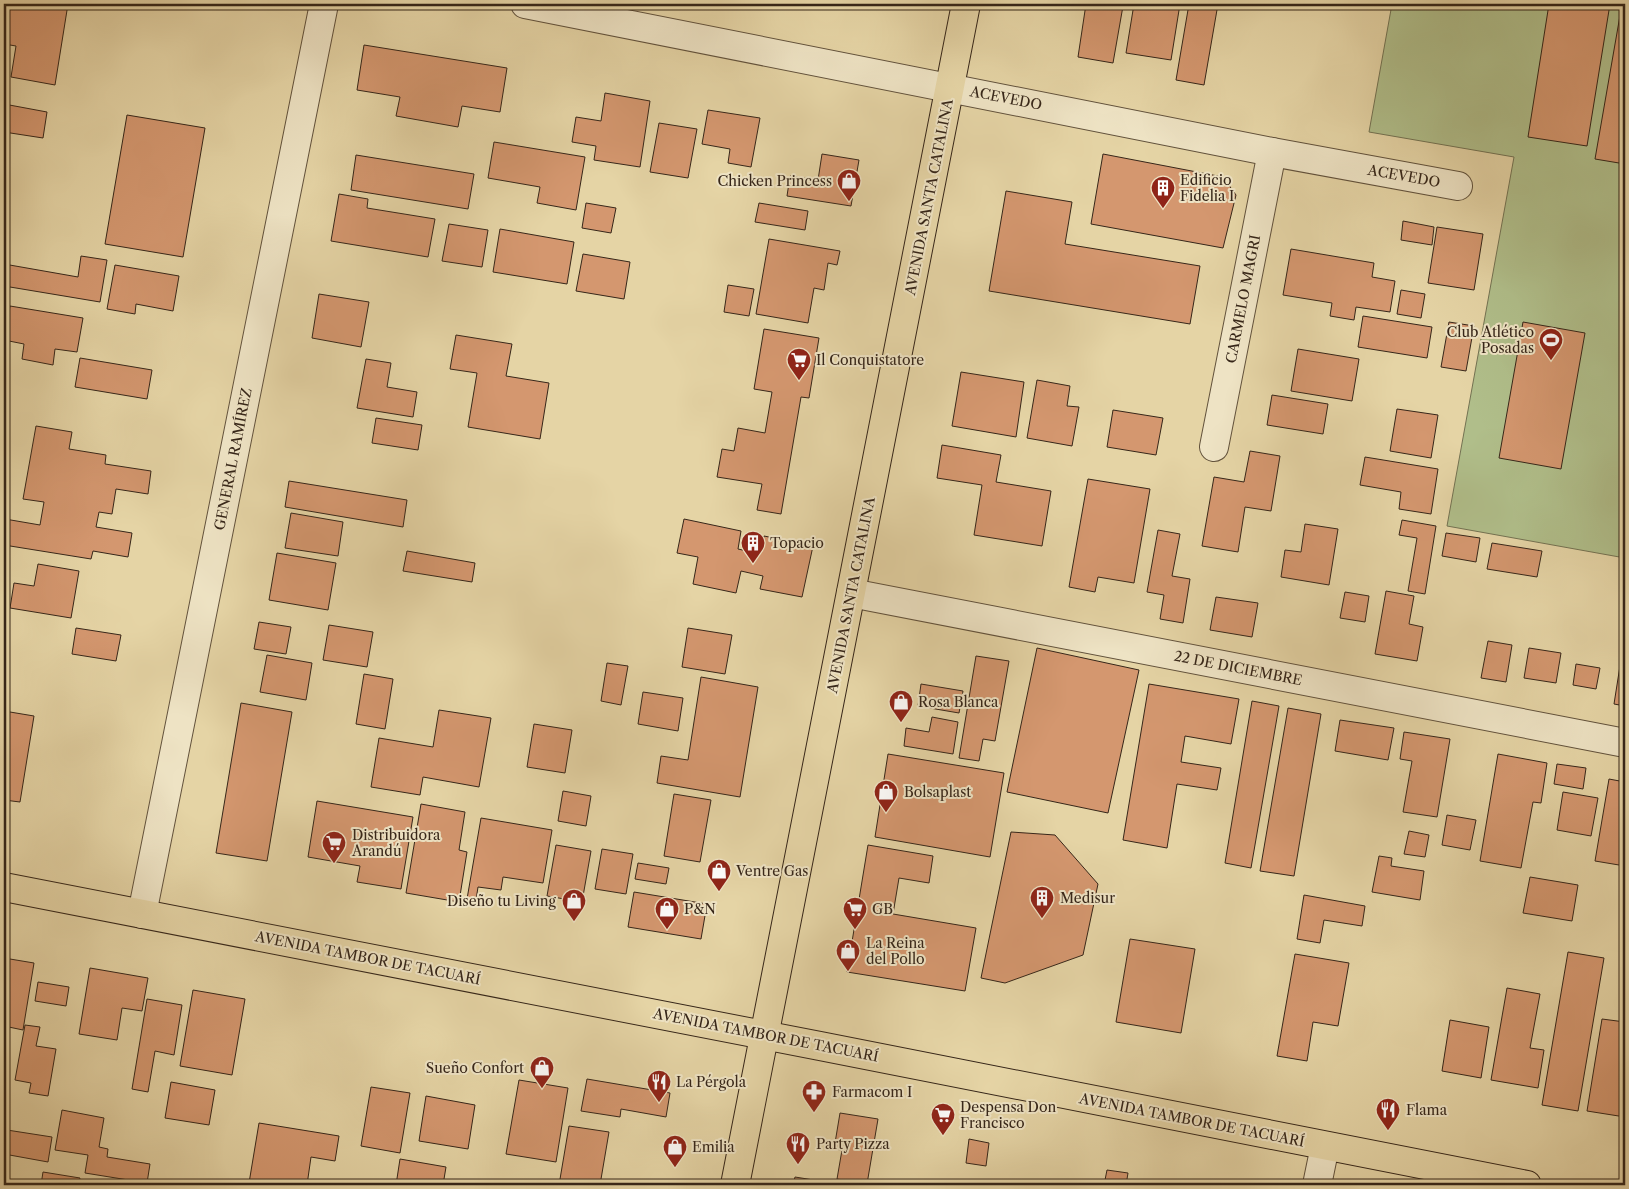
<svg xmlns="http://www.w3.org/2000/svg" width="1629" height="1189" font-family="'Libre Caslon Text',serif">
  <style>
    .green { fill: #b0be8a; stroke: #737252 }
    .building { fill: #d4976f; stroke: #362619 }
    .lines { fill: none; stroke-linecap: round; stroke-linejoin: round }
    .street-casing { stroke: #62523c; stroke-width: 30 }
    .primary-casing { stroke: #362619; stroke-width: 30 }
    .street { stroke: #eee3c4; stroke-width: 28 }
    .primary { stroke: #e5d4a5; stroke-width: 28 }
    .labels { text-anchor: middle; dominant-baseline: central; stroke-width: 4; stroke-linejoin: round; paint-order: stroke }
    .street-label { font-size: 14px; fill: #362619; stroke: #eee3c4 }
    .poi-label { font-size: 14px; fill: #362619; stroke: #eee3c4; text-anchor: start }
  </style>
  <rect width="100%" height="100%" fill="#e5d4a5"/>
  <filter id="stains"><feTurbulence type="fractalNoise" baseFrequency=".004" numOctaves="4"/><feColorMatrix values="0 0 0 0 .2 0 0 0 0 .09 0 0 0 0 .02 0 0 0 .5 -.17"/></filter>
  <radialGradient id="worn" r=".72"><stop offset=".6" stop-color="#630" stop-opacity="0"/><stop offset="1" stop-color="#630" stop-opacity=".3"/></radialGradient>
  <path class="green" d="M1392,4H1625V558L1447,526L1514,157L1369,132Z"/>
  <g class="building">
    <path d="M4,4L31,7L32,4H68L55,85L11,77L16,46L4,44Z"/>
    <path d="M1086,4H1111L1123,6L1113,63L1078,57Z"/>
    <path d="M1134,4H1180L1171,60L1126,53Z"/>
    <path d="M1189,4H1218L1204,85L1176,80Z"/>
    <path d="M1549,4H1610L1587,146L1528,137Z"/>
    <path d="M1622,4H1625V164L1595,159Z"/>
    <path d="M364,45L507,68L500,112L462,106L458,127L396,116L400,97L357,90Z"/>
    <path d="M605,93L650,101L640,167L594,160L596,146L572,142L576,117L601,121Z"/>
    <path d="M4,104L47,112L43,138L4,132Z"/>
    <path d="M708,110L760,118L751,167L728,163L730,149L702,144Z"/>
    <path d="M127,115L205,128L183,257L105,244Z"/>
    <path d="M659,123L697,129L688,178L650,172Z"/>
    <path d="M494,142L585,157L576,210L537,203L540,187L488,178Z"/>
    <path d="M822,154L859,160L851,206L787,196L790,176L818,180Z"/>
    <path d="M1103,154L1223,177L1236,195L1223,248L1091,224Z"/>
    <path d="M356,155L474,174L468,209L351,190Z"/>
    <path d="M1006,191L1072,202L1065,244L1200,266L1190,324L989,291Z"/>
    <path d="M339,194L368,199L367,208L435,219L428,257L331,241Z"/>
    <path d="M586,203L616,208L611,233L582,228Z"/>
    <path d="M759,203L808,211L805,230L755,222Z"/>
    <path d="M1403,221L1434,227L1432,245L1401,240Z"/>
    <path d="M449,224L488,230L482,267L442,261Z"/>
    <path d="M1437,227L1483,234L1474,290L1428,283Z"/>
    <path d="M500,229L574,242L567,284L493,272Z"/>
    <path d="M769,239L840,251L837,265L828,263L824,290L814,288L808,323L756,314Z"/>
    <path d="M1291,249L1374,263L1372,277L1395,281L1390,312L1356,307L1354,320L1330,316L1332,303L1283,295Z"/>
    <path d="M583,254L630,262L624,299L576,291Z"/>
    <path d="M81,256L107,260L100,302L4,286V264L78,277Z"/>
    <path d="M115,265L179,276L173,311L136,304L135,314L107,309Z"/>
    <path d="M728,285L754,289L749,316L724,312Z"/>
    <path d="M1401,290L1425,294L1421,318L1397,314Z"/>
    <path d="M319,294L369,302L361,347L312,338Z"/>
    <path d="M10,306L83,318L77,352L55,349L53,365L22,359L24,344L4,340Z"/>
    <path d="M1363,316L1432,327L1427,358L1358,347Z"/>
    <path d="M1449,322L1474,326L1466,371L1441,367Z"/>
    <path d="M1523,322L1585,333L1561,469L1499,458Z"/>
    <path d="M764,329L819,338L809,398L801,397L781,514L757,510L762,484L717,477L722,449L734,451L738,428L765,433L772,392L754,389Z"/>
    <path d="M456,335L512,344L506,376L549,383L540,439L468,427L477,373L450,369Z"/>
    <path d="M1298,349L1359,359L1352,401L1291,391Z"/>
    <path d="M80,358L152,370L147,399L75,387Z"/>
    <path d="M366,359L391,363L387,387L417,392L413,417L357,408Z"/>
    <path d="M961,372L1024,382L1016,437L952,426Z"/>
    <path d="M1037,380L1070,386L1067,406L1079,407L1072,446L1027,438Z"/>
    <path d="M1272,395L1328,404L1323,434L1267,425Z"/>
    <path d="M1397,409L1438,415L1431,458L1390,451Z"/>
    <path d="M1113,410L1163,418L1156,455L1107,447Z"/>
    <path d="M376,418L422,425L418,450L372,443Z"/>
    <path d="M36,426L72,432L69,449L106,455L105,464L151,471L148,494L116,489L112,514L99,512L96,527L132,533L128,557L93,551L91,559L4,545L5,519L40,525L44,502L23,499Z"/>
    <path d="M942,445L1001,455L996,482L1051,491L1042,546L974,535L982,485L937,478Z"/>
    <path d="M1250,451L1280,456L1271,511L1245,507L1238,552L1202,546L1214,477L1244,482Z"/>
    <path d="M1365,457L1438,469L1431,514L1399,509L1401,492L1360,485Z"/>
    <path d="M1088,479L1150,489L1134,583L1098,577L1095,592L1069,587Z"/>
    <path d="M289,481L407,500L403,527L285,507Z"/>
    <path d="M291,513L343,522L338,556L285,548Z"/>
    <path d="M684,519L741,531L738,549L760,554L764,536L813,546L802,597L760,589L763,576L741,571L736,593L693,584L698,557L677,553Z"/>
    <path d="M1402,520L1436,526L1425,594L1408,591L1417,538L1399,535Z"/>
    <path d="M1305,524L1338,529L1329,585L1281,577L1285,550L1301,552Z"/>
    <path d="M1158,530L1180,534L1172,576L1190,579L1183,623L1160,619L1164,595L1147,592Z"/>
    <path d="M1446,533L1480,538L1476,562L1442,556Z"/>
    <path d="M1492,543L1542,551L1537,577L1487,569Z"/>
    <path d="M407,551L475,563L472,582L403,571Z"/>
    <path d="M277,553L336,563L328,610L269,600Z"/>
    <path d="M38,564L79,571L71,618L10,608L14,583L34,586Z"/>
    <path d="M1386,591L1414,596L1409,624L1423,627L1417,661L1375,654Z"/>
    <path d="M1345,592L1369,596L1365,622L1340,618Z"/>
    <path d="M1216,597L1258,603L1252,637L1210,630Z"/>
    <path d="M259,622L291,627L286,654L254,649Z"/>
    <path d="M329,625L373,632L367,667L323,660Z"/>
    <path d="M76,628L121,635L116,661L72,654Z"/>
    <path d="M688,628L732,635L725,674L682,667Z"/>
    <path d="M1625,634V706L1614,704Z"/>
    <path d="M1488,641L1512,645L1506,682L1481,678Z"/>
    <path d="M1037,648L1139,670L1108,813L1007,792Z"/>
    <path d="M1529,648L1561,653L1556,683L1524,678Z"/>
    <path d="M267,655L312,663L306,700L260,692Z"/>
    <path d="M976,656L1009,661L995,741L983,739L979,761L959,758Z"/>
    <path d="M607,663L628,666L621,705L601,701Z"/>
    <path d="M1576,664L1600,668L1596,689L1573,685Z"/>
    <path d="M364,674L393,679L385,729L356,724Z"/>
    <path d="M701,677L758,687L740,797L657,783L661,756L688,760Z"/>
    <path d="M921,684L963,691L959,713L918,706Z"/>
    <path d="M1149,684L1239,699L1231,744L1185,736L1181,762L1221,768L1217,790L1177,784L1167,848L1123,840Z"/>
    <path d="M643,692L683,698L678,731L638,724Z"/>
    <path d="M1252,701L1279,706L1251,868L1225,863Z"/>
    <path d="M241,703L292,712L267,861L216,853Z"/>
    <path d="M1288,708L1321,714L1294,876L1260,871Z"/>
    <path d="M439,710L491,718L479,787L423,777L420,795L371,787L379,738L433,747Z"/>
    <path d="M4,711L34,716L20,802L4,800Z"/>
    <path d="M932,717L958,722L953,754L904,746L906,728L929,732Z"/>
    <path d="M1340,720L1394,728L1388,760L1335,751Z"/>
    <path d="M534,724L572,730L565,773L527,767Z"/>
    <path d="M1404,732L1450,739L1437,817L1403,812L1412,761L1400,759Z"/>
    <path d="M888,754L1004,773L990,857L875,837Z"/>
    <path d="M1498,754L1547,763L1541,803L1533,802L1521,868L1480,861Z"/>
    <path d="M1557,764L1586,768L1583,789L1554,784Z"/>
    <path d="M1609,779L1625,782V866L1595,861Z"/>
    <path d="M563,791L591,796L586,826L558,821Z"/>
    <path d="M1563,792L1598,798L1591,836L1557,830Z"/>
    <path d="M674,794L711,800L700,862L664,856Z"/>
    <path d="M317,801L413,817L401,889L357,882L360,866L308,857Z"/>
    <path d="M421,804L465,812L459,850L467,852L459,902L406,893Z"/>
    <path d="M1447,815L1476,820L1470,850L1442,845Z"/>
    <path d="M481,818L552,830L543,883L503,877L501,890L478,887L476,900L467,899Z"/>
    <path d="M1409,831L1429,835L1425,857L1404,854Z"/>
    <path d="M1011,832L1055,835L1098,884L1083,955L1005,983L981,978Z"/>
    <path d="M556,845L591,851L582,902L547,896Z"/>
    <path d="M868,845L933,856L929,883L899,878L893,914L976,928L965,991L847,972Z"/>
    <path d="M602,849L633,854L626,894L595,889Z"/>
    <path d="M1379,856L1392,858L1391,866L1424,871L1420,900L1372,892Z"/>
    <path d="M638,863L669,868L666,884L635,879Z"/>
    <path d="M1530,877L1578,885L1572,921L1523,913Z"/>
    <path d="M634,892L707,904L701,939L628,927Z"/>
    <path d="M1304,895L1365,906L1362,926L1324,920L1320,943L1297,939Z"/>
    <path d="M1130,939L1195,949L1181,1033L1116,1022Z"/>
    <path d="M1568,952L1604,958L1578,1111L1542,1105Z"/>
    <path d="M1295,954L1349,963L1338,1026L1313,1022L1307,1061L1277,1056Z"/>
    <path d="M4,958L34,963L23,1030L4,1026L6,1002H4Z"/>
    <path d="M90,968L148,978L142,1011L122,1008L117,1040L79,1034Z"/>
    <path d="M38,982L69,987L66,1006L35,1001Z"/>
    <path d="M1507,988L1540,994L1530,1048L1544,1050L1538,1088L1491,1080Z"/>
    <path d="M193,990L245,999L232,1075L180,1066Z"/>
    <path d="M147,999L182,1005L174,1055L155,1051L148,1092L132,1089Z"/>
    <path d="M1602,1019L1625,1022V1117L1587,1111Z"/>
    <path d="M1450,1020L1489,1027L1481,1078L1442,1071Z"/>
    <path d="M25,1025L40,1027L36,1046L56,1049L48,1096L29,1093L31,1083L15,1080Z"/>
    <path d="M587,1079L670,1093L666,1117L621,1109L620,1117L581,1111Z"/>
    <path d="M519,1080L568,1088L556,1162L506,1154Z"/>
    <path d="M171,1082L215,1090L209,1125L165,1118Z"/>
    <path d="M371,1087L410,1093L400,1153L361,1146Z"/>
    <path d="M426,1096L475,1105L468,1149L419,1141Z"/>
    <path d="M62,1110L104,1118L99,1147L108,1149L107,1157L150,1164L147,1183L85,1173L88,1155L55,1150Z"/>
    <path d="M840,1113L878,1119L867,1184L837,1179L842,1150L834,1149Z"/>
    <path d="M259,1123L339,1136L335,1161L311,1157L307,1185H263L249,1183Z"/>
    <path d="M569,1126L609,1132L600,1185H559Z"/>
    <path d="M7,1130L52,1137L48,1162L4,1154Z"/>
    <path d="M969,1139L989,1143L986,1166L966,1163Z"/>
    <path d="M400,1159L446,1167L443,1185H396Z"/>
    <path d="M1107,1170L1128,1173L1126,1185H1104Z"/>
    <path d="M43,1172L80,1178L78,1185H41Z"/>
    <path d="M795,1177L826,1182L825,1185H793Z"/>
    <path d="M1156,1181L1180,1185H1155Z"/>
  </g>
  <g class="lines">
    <defs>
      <g id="street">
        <path d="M525,4L1272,152L1458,186"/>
        <path d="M1214,447L1272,152"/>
        <path d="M851,593L1625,743"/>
        <path d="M142,914L324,4"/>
        <path d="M1317,1185L1325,1146"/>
      </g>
      <g id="primary">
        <path d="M4,887L820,1046L1527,1185"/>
        <path d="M735,1185L966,4"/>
      </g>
    </defs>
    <use href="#street" class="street-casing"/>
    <use href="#primary" class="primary-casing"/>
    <use href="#street" class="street"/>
    <use href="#primary" class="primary"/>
  </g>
  <defs>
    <symbol id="shop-pin" viewBox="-11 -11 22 30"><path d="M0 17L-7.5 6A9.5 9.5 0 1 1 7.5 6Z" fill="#8f2418" stroke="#eee3c4"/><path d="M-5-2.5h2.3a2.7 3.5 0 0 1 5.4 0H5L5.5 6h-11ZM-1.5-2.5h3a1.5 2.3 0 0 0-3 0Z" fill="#fff"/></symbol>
    <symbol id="building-pin" viewBox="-11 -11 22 30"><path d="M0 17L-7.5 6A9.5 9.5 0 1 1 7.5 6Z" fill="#8f2418" stroke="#eee3c4"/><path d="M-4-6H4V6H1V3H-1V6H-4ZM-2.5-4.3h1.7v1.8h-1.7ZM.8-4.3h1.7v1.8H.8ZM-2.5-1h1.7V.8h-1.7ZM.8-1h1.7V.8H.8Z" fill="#fff"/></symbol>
    <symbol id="stadium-pin" viewBox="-11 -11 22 30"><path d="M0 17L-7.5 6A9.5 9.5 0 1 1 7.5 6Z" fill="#8f2418" stroke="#eee3c4"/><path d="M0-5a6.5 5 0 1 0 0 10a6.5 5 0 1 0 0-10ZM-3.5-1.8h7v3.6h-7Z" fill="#fff"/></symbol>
    <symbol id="supermarket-pin" viewBox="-11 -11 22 30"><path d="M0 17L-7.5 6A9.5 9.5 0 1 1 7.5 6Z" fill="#8f2418" stroke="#eee3c4"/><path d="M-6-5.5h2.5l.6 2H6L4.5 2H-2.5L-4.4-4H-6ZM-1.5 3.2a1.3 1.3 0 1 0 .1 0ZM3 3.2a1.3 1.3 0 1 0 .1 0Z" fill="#fff"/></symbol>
    <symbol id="restaurant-pin" viewBox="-11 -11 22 30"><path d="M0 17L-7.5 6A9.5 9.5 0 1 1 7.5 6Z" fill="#8f2418" stroke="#eee3c4"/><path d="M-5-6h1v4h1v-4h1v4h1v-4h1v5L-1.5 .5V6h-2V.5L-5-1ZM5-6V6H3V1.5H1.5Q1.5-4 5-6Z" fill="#fff"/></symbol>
    <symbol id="pharmacy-pin" viewBox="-11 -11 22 30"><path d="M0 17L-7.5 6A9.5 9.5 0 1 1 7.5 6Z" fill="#8f2418" stroke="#eee3c4"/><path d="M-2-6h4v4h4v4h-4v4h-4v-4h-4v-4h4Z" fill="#fff"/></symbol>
  </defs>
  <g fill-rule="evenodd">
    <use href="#shop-pin" x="835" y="167" width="28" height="38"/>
    <use href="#building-pin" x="1149" y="174" width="28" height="38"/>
    <use href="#stadium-pin" x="1537" y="326" width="28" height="38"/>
    <use href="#supermarket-pin" x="785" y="346" width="28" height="38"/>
    <use href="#building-pin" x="739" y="529" width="28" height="38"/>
    <use href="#shop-pin" x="887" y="688" width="28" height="38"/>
    <use href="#shop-pin" x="872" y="778" width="28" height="38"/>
    <use href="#supermarket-pin" x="320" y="829" width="28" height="38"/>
    <use href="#shop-pin" x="705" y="857" width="28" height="38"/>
    <use href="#building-pin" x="1028" y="884" width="28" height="38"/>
    <use href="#shop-pin" x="560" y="887" width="28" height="38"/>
    <use href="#shop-pin" x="653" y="895" width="28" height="38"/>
    <use href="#supermarket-pin" x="841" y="895" width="28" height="38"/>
    <use href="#shop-pin" x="834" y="937" width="28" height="38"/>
    <use href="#shop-pin" x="528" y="1054" width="28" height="38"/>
    <use href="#restaurant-pin" x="645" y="1068" width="28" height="38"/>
    <use href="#pharmacy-pin" x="800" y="1078" width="28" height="38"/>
    <use href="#restaurant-pin" x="1374" y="1096" width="28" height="38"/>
    <use href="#supermarket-pin" x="929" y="1101" width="28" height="38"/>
    <use href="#restaurant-pin" x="784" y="1130" width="28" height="38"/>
    <use href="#shop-pin" x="661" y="1133" width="28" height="38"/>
  </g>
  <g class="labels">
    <g class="street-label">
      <text transform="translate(1006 98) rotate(11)">ACEVEDO</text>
      <text transform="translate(1404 176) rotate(10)">ACEVEDO</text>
      <text transform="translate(929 197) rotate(-79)">AVENIDA SANTA CATALINA</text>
      <text transform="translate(1243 299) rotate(-79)">CARMELO MAGRI</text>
      <text transform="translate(233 459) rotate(-79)">GENERAL RAMÍREZ</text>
      <text transform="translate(851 595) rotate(-79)">AVENIDA SANTA CATALINA</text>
      <text transform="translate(1238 668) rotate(11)">22 DE DICIEMBRE</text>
      <text transform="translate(368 958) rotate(11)">AVENIDA TAMBOR DE TACUARÍ</text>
      <text transform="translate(766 1035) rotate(11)">AVENIDA TAMBOR DE TACUARÍ</text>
      <text transform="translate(1192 1120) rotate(11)">AVENIDA TAMBOR DE TACUARÍ</text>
    </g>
    <g class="poi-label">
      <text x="1180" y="180">Edificio<tspan x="1180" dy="16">Fidelia I</tspan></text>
      <text x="832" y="181" text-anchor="end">Chicken Princess</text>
      <text x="1534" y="332" text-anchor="end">Club Atlético<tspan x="1534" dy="16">Posadas</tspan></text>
      <text x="816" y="360">Il Conquistatore</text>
      <text x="770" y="543">Topacio</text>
      <text x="918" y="702">Rosa Blanca</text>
      <text x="904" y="792">Bolsaplast</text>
      <text x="352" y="835">Distribuidora<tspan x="352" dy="16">Arandú</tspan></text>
      <text x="736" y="871">Ventre Gas</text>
      <text x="1060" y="898">Medisur</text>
      <text x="556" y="901" text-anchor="end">Diseño tu Living</text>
      <text x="684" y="909">P&amp;N</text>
      <text x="872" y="909">GB</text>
      <text x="866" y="943">La Reina<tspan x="866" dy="16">del Pollo</tspan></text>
      <text x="524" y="1068" text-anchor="end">Sueño Confort</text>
      <text x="676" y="1082">La Pérgola</text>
      <text x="832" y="1092">Farmacom I</text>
      <text x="960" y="1107">Despensa Don<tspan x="960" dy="16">Francisco</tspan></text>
      <text x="1406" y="1110">Flama</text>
      <text x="816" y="1144">Party Pizza</text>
      <text x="692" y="1147">Emilia</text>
    </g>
  </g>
  <rect width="1629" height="1189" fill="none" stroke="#e5d4a5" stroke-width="20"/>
  <rect x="5" y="5" width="1619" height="1179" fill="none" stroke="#362619" stroke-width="2.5"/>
  <rect x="10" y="10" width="1609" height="1169" fill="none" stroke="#362619"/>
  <rect width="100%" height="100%" filter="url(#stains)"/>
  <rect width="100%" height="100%" fill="url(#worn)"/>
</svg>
